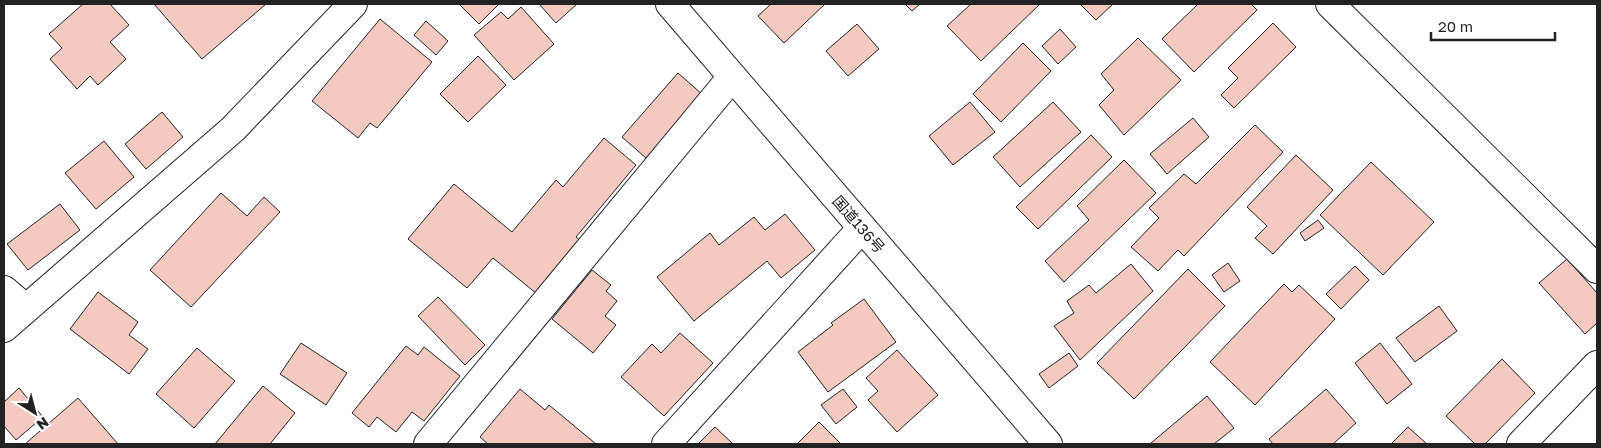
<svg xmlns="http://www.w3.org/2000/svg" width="1601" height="448" font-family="'Golos Text','Noto Sans JP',sans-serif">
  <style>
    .building { fill: #f3c9c0; stroke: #222 }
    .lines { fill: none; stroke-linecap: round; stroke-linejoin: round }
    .minor-casing { stroke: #222; stroke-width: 30 }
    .highway-casing { stroke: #222; stroke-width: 30 }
    .minor { stroke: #fff; stroke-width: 28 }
    .highway { stroke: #fff; stroke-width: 28 }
    .labels { text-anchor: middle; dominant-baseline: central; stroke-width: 4; stroke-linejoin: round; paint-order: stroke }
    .street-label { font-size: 15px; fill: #222; stroke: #fff }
  </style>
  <rect width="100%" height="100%" fill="#fff"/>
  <g class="building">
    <path d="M83,4H110L129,25L110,42L126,59L98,85L90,76L77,89L50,59L62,48L49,34Z"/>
    <path d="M154,4H266L202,59Z"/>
    <path d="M459,4H499L479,24Z"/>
    <path d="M539,4H577L556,23Z"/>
    <path d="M771,4H825L784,43L758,16Z"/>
    <path d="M905,4H920L912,11Z"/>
    <path d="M971,4H1040L981,61L947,26Z"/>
    <path d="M1080,4H1113L1096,20Z"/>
    <path d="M1198,4H1251L1257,10L1194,72L1162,39Z"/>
    <path d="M521,7L554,44L514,80L474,35L501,12L508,19Z"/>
    <path d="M380,19L432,62L377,128L370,123L358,138L312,101Z"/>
    <path d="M426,21L448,41L436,55L414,35Z"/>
    <path d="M1273,23L1296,47L1234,108L1221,95L1238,78L1228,68Z"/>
    <path d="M857,24L879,49L848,76L826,51Z"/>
    <path d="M1060,29L1076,47L1058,64L1042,46Z"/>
    <path d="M1138,38L1181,80L1124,135L1099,105L1114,90L1101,74Z"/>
    <path d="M1023,43L1051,71L1001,122L973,94Z"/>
    <path d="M478,56L506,85L468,122L440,94Z"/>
    <path d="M678,73L703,95L646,158L622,137Z"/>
    <path d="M970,102L995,132L953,165L929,136Z"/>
    <path d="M1053,102L1081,132L1020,187L993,157Z"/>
    <path d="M162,112L183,137L146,169L125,144Z"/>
    <path d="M1193,118L1209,137L1167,174L1150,154Z"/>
    <path d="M1255,125L1283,152L1184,256L1178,250L1158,271L1131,247L1159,218L1149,208L1184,174L1196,184Z"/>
    <path d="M1091,135L1112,157L1038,229L1016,207Z"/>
    <path d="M604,138L636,165L576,237L581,241L537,294L493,258L467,288L408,239L454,184L512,232L556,180L563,187Z"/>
    <path d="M104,141L134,177L96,209L65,173Z"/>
    <path d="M1296,155L1333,190L1273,254L1255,238L1267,226L1247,207Z"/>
    <path d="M1124,160L1156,193L1064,282L1045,261L1089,220L1077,206Z"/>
    <path d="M1371,162L1434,222L1383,275L1320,215Z"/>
    <path d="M221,193L247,216L264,197L280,212L191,307L150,270Z"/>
    <path d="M60,204L80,230L28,270L7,244Z"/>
    <path d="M785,214L815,250L781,278L767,261L694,321L657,277L710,233L719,245L754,217L765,230Z"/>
    <path d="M1318,220L1324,228L1305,241L1300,233Z"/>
    <path d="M1567,259L1597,293V323L1585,334L1539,283Z"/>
    <path d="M1228,263L1240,281L1224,292L1212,275Z"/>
    <path d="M1131,264L1153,291L1080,360L1054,326L1074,313L1067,301L1089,285L1096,293Z"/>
    <path d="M1355,266L1369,280L1341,309L1326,294Z"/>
    <path d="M1188,269L1225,306L1134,399L1097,363Z"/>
    <path d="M592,270L611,285L606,291L617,301L605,316L616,325L593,353L552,319Z"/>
    <path d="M1284,284L1292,292L1299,285L1335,319L1255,405L1210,362Z"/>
    <path d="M98,292L138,322L129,335L148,349L129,374L70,329Z"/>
    <path d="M438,297L485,345L465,365L418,316Z"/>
    <path d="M864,299L896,342L828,392L798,352L833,325L831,323Z"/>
    <path d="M1439,306L1457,331L1415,362L1396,338Z"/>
    <path d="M680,333L713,363L664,416L621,377L652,344L661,353Z"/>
    <path d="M301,343L347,373L326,405L280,374Z"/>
    <path d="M1380,343L1412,384L1387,404L1355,363Z"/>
    <path d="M406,346L418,355L424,347L460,376L424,421L412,412L396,432L377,417L369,427L352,413Z"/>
    <path d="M197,348L235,381L194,428L156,394Z"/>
    <path d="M897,350L938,395L897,432L868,400L878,391L866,378Z"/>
    <path d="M1069,353L1078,366L1049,388L1039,374Z"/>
    <path d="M1502,359L1535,393L1485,444H1475L1446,416Z"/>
    <path d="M263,386L295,413L270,444H215Z"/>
    <path d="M19,388L43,417L16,440L4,426V402Z"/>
    <path d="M520,389L545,410L549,405L596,444H488L480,437Z"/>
    <path d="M843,389L857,407L836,424L821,405Z"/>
    <path d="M1326,389L1356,423L1333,444H1273L1269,439Z"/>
    <path d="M1207,396L1234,428L1214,444H1153L1151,443Z"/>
    <path d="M78,398L118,444H25Z"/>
    <path d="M819,422L841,444H797Z"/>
    <path d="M715,427L733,444H698Z"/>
    <path d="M1408,427L1427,444H1391Z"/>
  </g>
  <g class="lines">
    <defs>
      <g id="minor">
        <path d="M1330,4L1597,269"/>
        <path d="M4,290L25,308"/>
        <path d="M4,328L233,129L353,4"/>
        <path d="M428,444L732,77"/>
        <path d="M666,444L862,228"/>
        <path d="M1521,444L1597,365"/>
      </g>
      <path id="highway" d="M670,4L1048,444"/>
    </defs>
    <use href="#minor" class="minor-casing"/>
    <use href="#highway" class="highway-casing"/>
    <use href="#minor" class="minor"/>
    <use href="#highway" class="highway"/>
  </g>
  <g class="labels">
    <g class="street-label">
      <text transform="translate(859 224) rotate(49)">国道136号</text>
    </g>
  </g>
  <rect width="1601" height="448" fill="none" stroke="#222222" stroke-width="10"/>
  <g transform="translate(35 413) rotate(144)" stroke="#ffffff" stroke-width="4" paint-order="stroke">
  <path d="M0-4L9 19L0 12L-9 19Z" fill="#222222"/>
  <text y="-8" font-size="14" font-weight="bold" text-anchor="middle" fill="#222222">N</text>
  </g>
  <path d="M1431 32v8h124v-8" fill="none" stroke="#222222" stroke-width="2.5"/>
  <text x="1438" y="32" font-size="15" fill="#222222" stroke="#ffffff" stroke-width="4" paint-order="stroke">20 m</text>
</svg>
